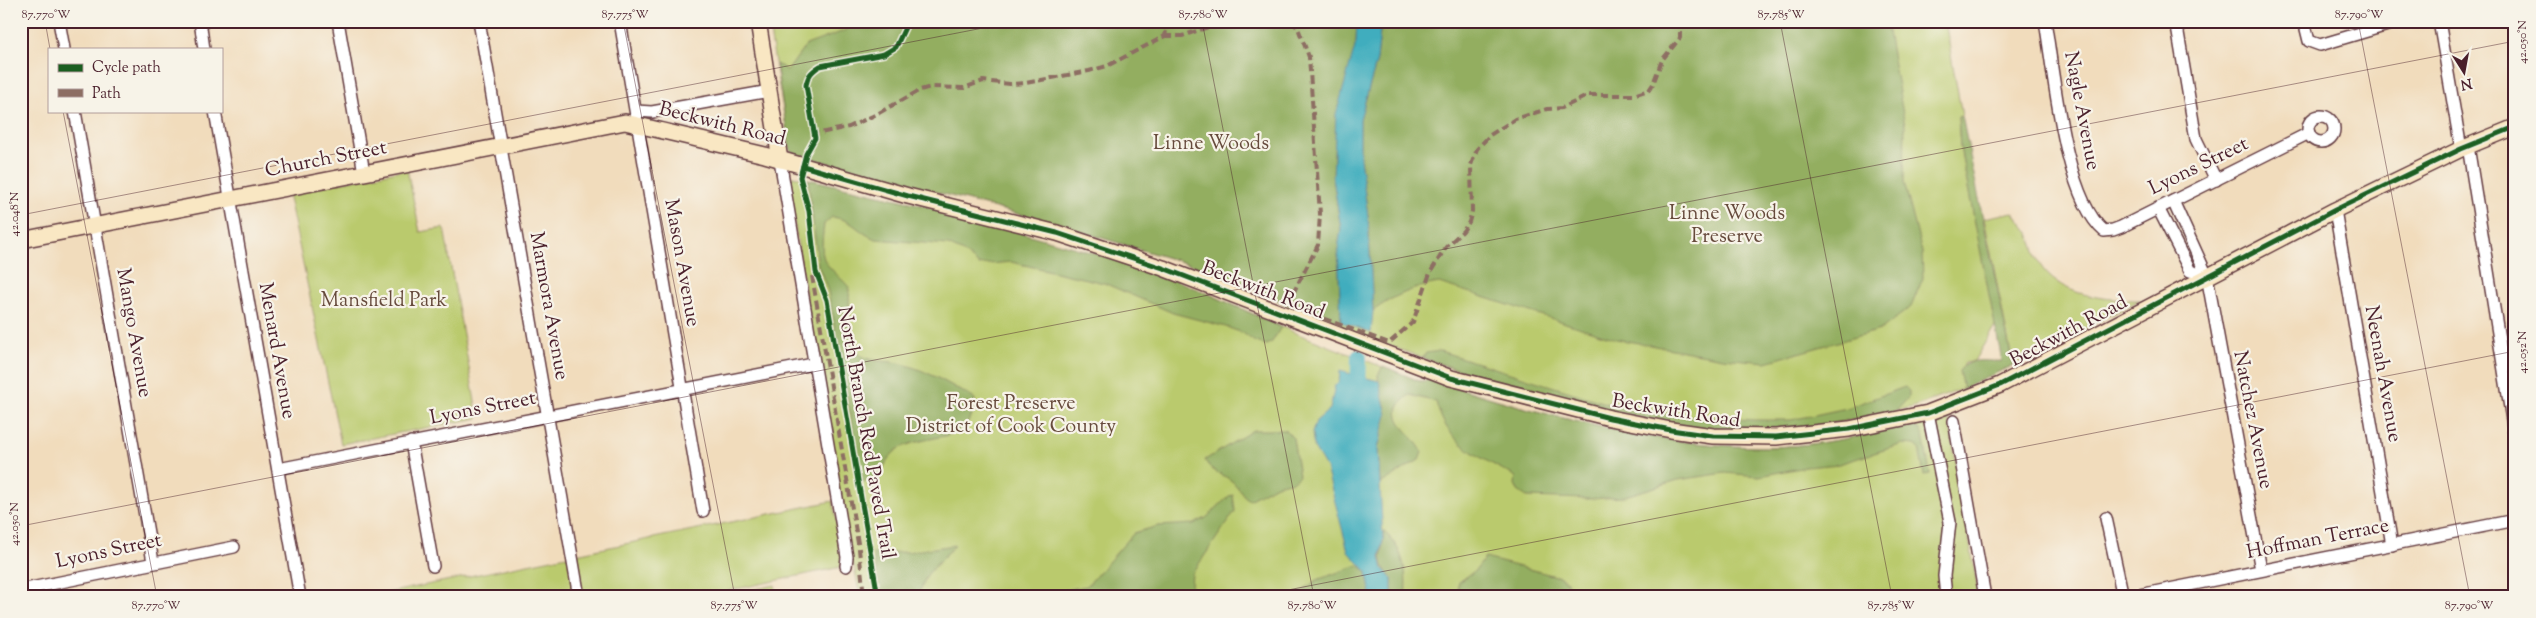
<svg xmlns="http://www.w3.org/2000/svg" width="2536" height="618" font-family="'Sorts Mill Goudy',serif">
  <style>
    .green { fill: #baca6d; stroke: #82744c }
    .forest { fill: #93ae60; stroke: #6e6646 }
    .water { fill: #40adbe; stroke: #456674 }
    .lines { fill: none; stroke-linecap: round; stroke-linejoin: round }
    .river { stroke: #40adbe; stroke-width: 16 }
    .street-casing { stroke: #633b41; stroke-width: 14 }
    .secondary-casing { stroke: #633b41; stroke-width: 18 }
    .street { stroke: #fff; stroke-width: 11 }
    .secondary { stroke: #f9e7c3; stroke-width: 15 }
    .quiet { stroke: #8d6e63; stroke-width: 4; stroke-dasharray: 8 4; stroke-linecap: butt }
    .cycleway-casing { stroke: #f7f3e8; stroke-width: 8 }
    .cycleway { stroke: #1b5e20; stroke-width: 5 }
    .ticks { fill: none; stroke: #4a1f2b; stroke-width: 1; stroke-opacity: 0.45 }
    .labels { text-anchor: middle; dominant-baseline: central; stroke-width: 4.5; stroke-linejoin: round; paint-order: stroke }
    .street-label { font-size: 20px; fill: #4a1f2b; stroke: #f7f3e8 }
    .park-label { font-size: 20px; fill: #664a3c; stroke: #f7f3e8 }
    .neatline { fill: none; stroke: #4a1f2b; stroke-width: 2 }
    .ticks-label { font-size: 12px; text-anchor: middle; fill: #4a1f2b }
  </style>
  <rect width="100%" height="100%" fill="#f7f3e8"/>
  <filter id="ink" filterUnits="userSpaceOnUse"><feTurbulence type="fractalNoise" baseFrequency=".02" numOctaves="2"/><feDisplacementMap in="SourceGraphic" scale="10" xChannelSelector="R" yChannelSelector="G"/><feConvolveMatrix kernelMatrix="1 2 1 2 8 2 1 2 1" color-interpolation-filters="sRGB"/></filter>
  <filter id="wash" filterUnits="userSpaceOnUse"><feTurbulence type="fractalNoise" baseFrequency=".0096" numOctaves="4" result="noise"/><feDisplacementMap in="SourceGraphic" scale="20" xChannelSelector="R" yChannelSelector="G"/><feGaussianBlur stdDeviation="1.12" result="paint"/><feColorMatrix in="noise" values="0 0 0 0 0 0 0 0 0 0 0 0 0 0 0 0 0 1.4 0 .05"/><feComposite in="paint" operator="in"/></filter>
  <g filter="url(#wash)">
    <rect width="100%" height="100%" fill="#f1dcbc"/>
    <g class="green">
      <path d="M768,21H1945L1962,116L1958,117L1960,147L1996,324L1974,361L1965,363L1960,371L1963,389L1913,407L1871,417L1813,427L1698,428L1458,371L1293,310L1273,297L1212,271L1059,225L795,154L790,150Z"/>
      <path d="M407,169L420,232L444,228L478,418L341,444L288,193Z"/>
      <path d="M793,176L918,204L1209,294L1298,334L1419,381H1426L1427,378C1533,412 1645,445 1757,447C1822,448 1886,431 1948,416L1979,597H860L854,565H850L788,184Z"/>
      <path d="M2013,212C2018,219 2025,226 2029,233C2034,242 2034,254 2039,263C2059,297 2105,300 2140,300L2013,365L1984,218Z"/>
      <path d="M833,501L843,561L841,567L698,597H368Z"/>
      <path d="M775,585L777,597H716Z"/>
    </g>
    <g class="forest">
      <path d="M856,21H1357L1356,43L1336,131L1334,154L1333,178L1341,229L1338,249L1341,322L1282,303L1273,297L1212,271L1152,253L1059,225L795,154L790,150L776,64L788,70L806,45L844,31Z"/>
      <path d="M1381,21H1886L1905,125L1904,182L1922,252L1923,278L1911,307L1880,330L1766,362L1723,358L1616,339L1439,283C1414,287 1393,296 1373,311L1368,216L1360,158V119L1377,60Z"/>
      <path d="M1962,116L2013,365L1963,389L1959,371C1970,356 1986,362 2002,361L1960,147L1958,117Z"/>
      <path d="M808,179L918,204L1141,266L1209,294L1281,327L1272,342L1266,345L1255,342L1243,333L1226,327L1173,313L1104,283L1011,262L979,265L963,252L948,245L876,239C858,233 855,220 832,217L824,224C819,266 823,259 849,287C850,302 847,340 856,351C865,363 885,360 899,363C927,370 951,385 975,399C973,447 927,431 897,450C889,455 883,470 877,478L862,482L828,291L818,265Z"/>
      <path d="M1440,351L1605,403L1633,410L1675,415L1754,420H1791L1847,408L1905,387L1909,391V397L1896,411L1813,427L1739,430L1698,428L1645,419L1537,394L1422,358L1426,353Z"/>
      <path d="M1383,366L1419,381H1426L1427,378C1533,412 1645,445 1757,447C1809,448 1860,436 1911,425L1920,430L1923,435L1930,474L1924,475L1919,448L1915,445L1903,444L1839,464L1806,467L1759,476L1725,473L1678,480L1622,497L1589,499L1527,497L1518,491L1515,484L1516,477C1480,456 1447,446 1436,402L1410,395C1379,415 1414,433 1422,452L1419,460L1380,484L1378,448L1385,406L1379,388L1378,375Z"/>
      <path d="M1253,430H1285L1293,438L1299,476L1293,481L1276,485L1249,500C1242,495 1239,488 1233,482C1223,473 1211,473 1205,460Z"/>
      <path d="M1233,495L1235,511L1192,574L1190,597H1055L1065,590L1087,586L1134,533L1158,526L1194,524L1206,518L1229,496Z"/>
      <path d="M1383,531C1403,547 1408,572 1405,597H1392V579C1375,560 1384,554 1383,531Z"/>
      <path d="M955,545L927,575L917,597H881L873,553L907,552Z"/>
      <path d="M1485,558L1560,577L1567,581L1572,597H1455L1459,582L1476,570Z"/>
      <path d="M1358,565L1367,572L1371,597H1294L1317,580Z"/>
    </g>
    <g class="water">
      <path d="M1357,21H1381L1377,60L1360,119V158L1368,216L1373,311L1371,333L1341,322L1338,249L1341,229L1333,178L1336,114L1356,43Z"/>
      <path d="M1340,371L1379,381L1387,415L1378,448L1383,540L1380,557L1383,569L1392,579V597H1371L1367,572L1348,551L1326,468L1314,448L1312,433L1316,421L1330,409L1335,385L1339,382Z"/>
    </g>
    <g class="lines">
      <path class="river" d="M1358,397L1359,357"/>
    </g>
  </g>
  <g filter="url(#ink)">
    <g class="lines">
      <defs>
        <g id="street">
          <path d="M59,21L64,49"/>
          <path d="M200,21L204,49"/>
          <path d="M338,21L364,173"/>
          <path d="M479,21L579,597"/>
          <path d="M620,21L703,511"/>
          <path d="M2045,21C2054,73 2064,197 2104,231L2113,230L2121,227L2309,133"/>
          <path d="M2176,21L2196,139L2216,180"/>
          <path d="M2304,21L2309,41L2320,45L2401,21"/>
          <path d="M2439,21L2461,149"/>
          <path d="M75,111L153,562"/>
          <path d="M215,111L300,597"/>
          <path d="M636,111L652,112L770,91"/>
          <circle cx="2321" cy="129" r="13"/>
          <path d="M2468,146L2515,439"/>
          <path d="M780,160L847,557L846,566"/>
          <path d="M2173,201L2207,276L2261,570"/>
          <path d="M2158,208L2190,271L2207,276"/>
          <path d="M2335,210L2392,545"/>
          <path d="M1928,413L1950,522L1944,576L1946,597"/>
          <path d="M1954,421L1985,597"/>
          <path d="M411,442L433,566"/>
          <path d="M278,469L813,364"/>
          <path d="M2106,518L2123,597"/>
          <path d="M21,590L234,547"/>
          <path d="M2129,597L2515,520"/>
        </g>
        <g id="secondary">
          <path d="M758,21L780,160"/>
          <path d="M21,240L625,122L765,155L908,196L1057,233L1163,268L1451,378L1610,418L1671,430L1713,436L1776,437L1849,429L1928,413L2000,385L2335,210L2461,149L2515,127"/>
        </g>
      </defs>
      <use href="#street" class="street-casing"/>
      <use href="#secondary" class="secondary-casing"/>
      <use href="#street" class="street"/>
      <use href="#secondary" class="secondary"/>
      <g class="quiet">
        <path d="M1291,21L1298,28L1309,57L1320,214L1318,245L1287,305L1389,343L1413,322L1430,273L1446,247L1463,231L1469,222L1472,211L1471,165L1477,149L1490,135L1515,119L1547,109L1562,108L1589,95H1633L1649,90L1653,84L1662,60L1680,38V21"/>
        <path d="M1165,36H1182L1226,21"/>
        <path d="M812,137L815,134L849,127L877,114L920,90L931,87L964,88L983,81L1010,84L1026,83L1089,71L1107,66L1165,36L1168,21"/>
        <path d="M812,276L859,549L864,597"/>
      </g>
      <defs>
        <g id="cycleway">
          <path d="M803,166L908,196L1057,233L1163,268L1451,378L1610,418L1671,430L1713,436L1776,437L1849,429L1928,413L2000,385L2335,210L2461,149L2515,127"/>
          <path d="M878,597L827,300L816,272L809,211L800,177L806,154L815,138L806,85C808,75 812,71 820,66L884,54L896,47L908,21"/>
        </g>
      </defs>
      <use href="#cycleway" class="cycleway-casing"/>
      <use href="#cycleway" class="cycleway"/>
    </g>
  </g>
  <path class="ticks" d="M45,21L50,49M623,21L735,597M1202,21L1314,597M1780,21L1892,597M2358,21L2470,597M63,111L157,597M21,215L1019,21M21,526L2515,41M1252,597L2515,351"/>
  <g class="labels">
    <g class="street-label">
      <text transform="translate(2081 111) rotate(79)">Nagle Avenue</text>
      <text transform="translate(722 125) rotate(14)">Beckwith Road</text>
      <text transform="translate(326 160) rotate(-11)">Church Street</text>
      <text transform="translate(2199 167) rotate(-26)">Lyons Street</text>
      <text transform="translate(681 263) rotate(80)">Mason Avenue</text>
      <text transform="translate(1263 291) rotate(21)">Beckwith Road</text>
      <text transform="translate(548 306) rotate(80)">Marmora Avenue</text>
      <text transform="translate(2069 332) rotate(-28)">Beckwith Road</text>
      <text transform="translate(133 333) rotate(80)">Mango Avenue</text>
      <text transform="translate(276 351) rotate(80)">Menard Avenue</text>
      <text transform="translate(2382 374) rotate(80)">Neenah Avenue</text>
      <text transform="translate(483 409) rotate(-11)">Lyons Street</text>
      <text transform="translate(1676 412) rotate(9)">Beckwith Road</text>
      <text transform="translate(2252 420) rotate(79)">Natchez Avenue</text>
      <text transform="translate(865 433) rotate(80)">North Branch Red Paved Trail</text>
      <text transform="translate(2318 540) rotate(-11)">Hoffman Terrace</text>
      <text transform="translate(109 552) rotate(-12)">Lyons Street</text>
    </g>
    <g class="park-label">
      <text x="1211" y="144">Linne Woods</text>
      <text x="1727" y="214">Linne Woods<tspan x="1727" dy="23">Preserve</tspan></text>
      <text x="384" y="301">Mansfield Park</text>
      <text x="1011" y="404">Forest Preserve<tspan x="1011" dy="23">District of Cook County</tspan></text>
    </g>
  </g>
  <rect width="2536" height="618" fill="none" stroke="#f7f3e8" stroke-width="55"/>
  <rect x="48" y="48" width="175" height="65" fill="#f7f3e8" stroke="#b29e9c"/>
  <rect x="58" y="64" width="25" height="8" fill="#1b5e20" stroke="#b29e9c"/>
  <text x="92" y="72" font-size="15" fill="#4a1f2b">Cycle path</text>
  <rect x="58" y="89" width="25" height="8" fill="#8d6e63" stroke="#b29e9c"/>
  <text x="92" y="98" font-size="15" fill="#4a1f2b">Path</text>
  <g transform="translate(2464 72) rotate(169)" stroke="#f7f3e8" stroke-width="4" paint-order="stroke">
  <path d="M0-4L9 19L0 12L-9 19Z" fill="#4a1f2b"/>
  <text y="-8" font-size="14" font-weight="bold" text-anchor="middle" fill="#4a1f2b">N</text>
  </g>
  <rect x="28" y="28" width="2480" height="562" class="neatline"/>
  <g class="ticks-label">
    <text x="46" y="18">87.770°W</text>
    <text x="625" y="18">87.775°W</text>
    <text x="1203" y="18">87.780°W</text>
    <text x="1781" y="18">87.785°W</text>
    <text x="2359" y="18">87.790°W</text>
    <text transform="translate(2522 42) rotate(-90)" y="4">42.050°N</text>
    <text transform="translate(14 214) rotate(-90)" y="4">42.048°N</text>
    <text transform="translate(2522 352) rotate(-90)" y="4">42.052°N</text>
    <text transform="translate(14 524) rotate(-90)" y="4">42.050°N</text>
    <text x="156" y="609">87.770°W</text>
    <text x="734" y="609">87.775°W</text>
    <text x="1312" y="609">87.780°W</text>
    <text x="1891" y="609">87.785°W</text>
    <text x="2469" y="609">87.790°W</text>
  </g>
</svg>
